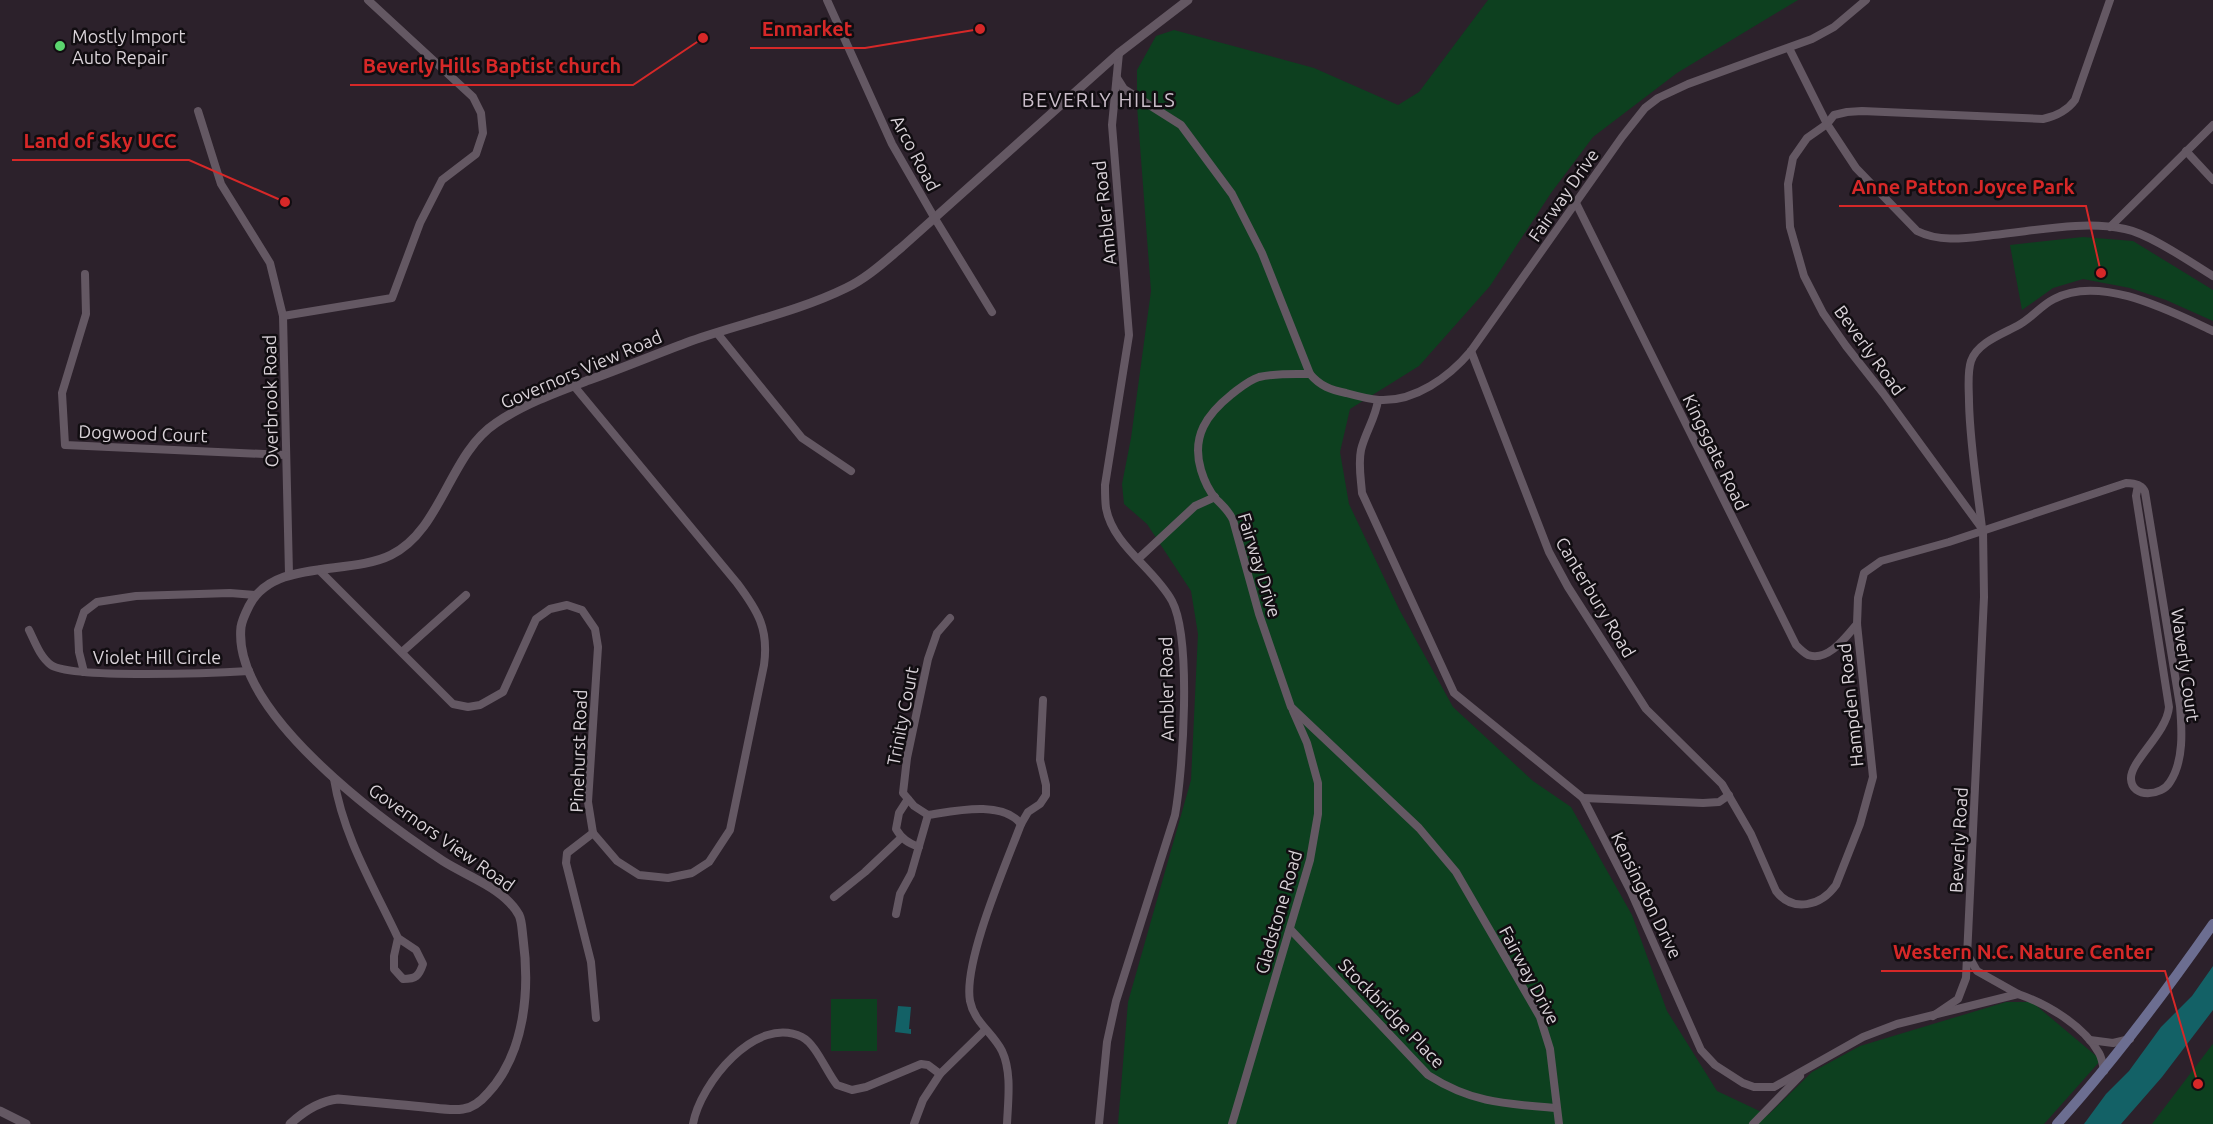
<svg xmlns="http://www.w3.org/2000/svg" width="2213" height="1124" font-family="Ubuntu,sans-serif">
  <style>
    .green { fill: #0d401f }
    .water { fill: #136166 }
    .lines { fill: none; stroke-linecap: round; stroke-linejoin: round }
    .minor { stroke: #645863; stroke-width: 8 }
    .tertiary { stroke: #645863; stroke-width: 9 }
    .secondary { stroke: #6c6e91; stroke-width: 10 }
    .poi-dot { fill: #5bd56e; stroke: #110d11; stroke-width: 2 }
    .labels { text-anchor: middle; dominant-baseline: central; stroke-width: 5; stroke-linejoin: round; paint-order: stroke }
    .poi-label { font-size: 18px; fill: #dad3d9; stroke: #110d11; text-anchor: start }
    .street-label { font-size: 18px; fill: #dad3d9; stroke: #110d11 }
    .neighbourhood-label { font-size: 20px; letter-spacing: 1.5px; fill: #cbbeca; stroke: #110d11 }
    .leader { fill: none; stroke: #d62828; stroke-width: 2 }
    .callout-dot { fill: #d62828; stroke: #110d11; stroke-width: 2 }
    .callout-label { font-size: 20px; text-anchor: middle; font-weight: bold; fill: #d62828; stroke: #110d11; stroke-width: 5; stroke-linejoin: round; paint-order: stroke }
  </style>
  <rect width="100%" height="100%" fill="#2c212b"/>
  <g class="green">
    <path d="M1488,0H1798L1677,73L1593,137L1551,193L1490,286L1419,366L1350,409L1340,452L1349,504L1399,609L1453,707L1533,781L1571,807L1632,915L1667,1011L1717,1091L1768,1115L1812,1072L1860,1046L2006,1002H2032L2101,1060L2044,1124H1118L1128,1002L1191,780L1198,634L1191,591L1147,524L1124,504L1122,484L1131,438L1151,291L1137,106V70L1156,36L1174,30L1314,68L1398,105L1419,92Z"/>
    <path d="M2083,237L2133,241L2213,290V321L2166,300L2130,288L2083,279L2053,288L2022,310L2010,245Z"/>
    <rect x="831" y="999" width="46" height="52"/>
    <path d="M2213,1044V1124H2152L2212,1045Z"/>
  </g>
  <g class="water">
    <path d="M2213,966V1010L2162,1077L2121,1124H2084L2106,1094L2129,1071L2161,1027L2192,996Z"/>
    <path d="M898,1006L911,1007L909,1029H911V1034L895,1032Z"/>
  </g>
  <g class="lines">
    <g class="minor">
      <path d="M827,0L892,144L934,217L992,312"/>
      <path d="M1789,48L1827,124L1856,168L1917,231C1941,243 1967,238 1993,235C2035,231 2083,220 2125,229C2150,234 2190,262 2213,276"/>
      <path d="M1117,78L1124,89L1181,125L1232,194L1262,253L1310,374"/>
      <path d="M198,111L221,184L270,263L283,316L289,574"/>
      <path d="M2186,151L2213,180"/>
      <path d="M1576,203L1796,645C1799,648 1804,653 1808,655C1828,662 1846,637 1857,624"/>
      <path d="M2110,227L2213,125"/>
      <path d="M85,274L86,314L62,393L65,445L285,455"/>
      <path d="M283,316L392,298L420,223L442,180L476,154L483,133L481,113L473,97L368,0"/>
      <path d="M717,333L802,438L851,471"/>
      <path d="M1471,351L1549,552L1568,587L1646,709L1722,784L1751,834L1776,891C1793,913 1821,906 1836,885L1860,824L1873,777L1857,624L1858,598L1864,573L1881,561L1949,542L2126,483C2134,483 2142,484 2145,492L2180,706C2182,730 2184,761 2170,782C2162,796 2132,799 2131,779C2130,761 2167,733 2169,707L2136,496L2138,485"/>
      <path d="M1378,400C1376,417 1365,433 1361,450C1358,464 1361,479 1362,493L1454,693L1583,798L1631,892L1701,1050L1715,1065L1743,1083L1754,1087H1774L1863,1037L1897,1024L2018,994C2047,1004 2083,1025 2099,1053C2102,1058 2103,1065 2104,1071"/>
      <path d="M1982,528C1977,486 1970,445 1969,402C1969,390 1967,373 1971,361C1977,343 2002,334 2017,326C2031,319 2040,306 2054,299C2100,274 2170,311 2213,331"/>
      <path d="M1138,559L1195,506L1215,497"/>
      <path d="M319,570L453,704L468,707L480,705L503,692L536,619L550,609L567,605L582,610L595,629L598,647L588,802L593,833L617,861L639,875L668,878L692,873L709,862L730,830L764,665C769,629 758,611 737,583L574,386"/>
      <path d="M29,630C35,642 40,657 51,665C71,679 218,673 249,671"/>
      <path d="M402,652L466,595"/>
      <path d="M84,672L79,652L78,630L84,612L97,602L136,596L230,593L255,595"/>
      <path d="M334,779C343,836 374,887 398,938L394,956V969L403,979C416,979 419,976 423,964L416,950L398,938"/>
      <path d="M1583,798L1703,803L1719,802L1729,795"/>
      <path d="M908,799L899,813L896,829C902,839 908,843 919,847"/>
      <path d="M928,815L914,806L903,793L907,758L928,659L937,633L950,618"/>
      <path d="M593,833L567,853L566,863L591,962L596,1018"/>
      <path d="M834,897L865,872L901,838"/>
      <path d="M896,914L900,894L911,874L928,815C955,811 1002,800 1021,824"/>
      <path d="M1290,929L1428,1075C1472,1103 1505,1104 1556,1108"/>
      <path d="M1969,957L1977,971L2018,994"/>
      <path d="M1933,1016L1958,999L1966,978L1984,597L1983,530L1883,393L1846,346L1823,313L1804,276L1790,227L1788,184L1793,158L1807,138L1827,124L1834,115L1847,112L1862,111L2043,119C2057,116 2067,111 2075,100L2110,0"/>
      <path d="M2090,1040L2113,1043L2130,1039"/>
      <path d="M940,1074L985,1030"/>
      <path d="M693,1124C700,1084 756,1014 802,1037C816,1044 827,1073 837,1085L852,1090L866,1087L921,1064L928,1065L940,1074L923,1100L914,1124"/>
      <path d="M1007,1124C1008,1101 1012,1072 1002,1051C993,1033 974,1022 970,1001C963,962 1006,864 1021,824L1028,812L1040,804L1046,795V785L1040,760L1043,700"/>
      <path d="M1099,1124L1107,1042L1116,1001L1175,815C1183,771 1192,639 1172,601C1154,568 1113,546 1106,508C1105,501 1105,493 1105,485L1129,335L1112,125L1119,53"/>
      <path d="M1232,1124L1310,860L1318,814V783L1307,743L1293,711"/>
      <path d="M1559,1124L1550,1049L1540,1017L1456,872L1419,828L1291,707L1259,614L1233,520C1229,511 1223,506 1216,499C1209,491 1204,480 1201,470C1191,436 1207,414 1232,394C1240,388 1249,380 1259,377C1276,373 1294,374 1310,374C1320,386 1331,390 1346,393C1357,396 1368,399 1379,400C1415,402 1449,377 1471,351L1622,137L1645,108L1658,98L1688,84L1812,39L1834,27L1866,0"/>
      <path d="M1753,1124L1800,1076"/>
    </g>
    <g class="tertiary">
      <path d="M0,1111L26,1124"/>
      <path d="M290,1124C304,1111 319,1101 338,1099C367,1102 395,1104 424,1107C436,1108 451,1111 463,1109C473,1108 482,1100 488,1093C525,1053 530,990 523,938C522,931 522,921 519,915C504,888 468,877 443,861C381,820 232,712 241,627C242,620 246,612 249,606C273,558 349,576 391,555C442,530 449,454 496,423C524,404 557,392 589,380C623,368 656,354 691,341C742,323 797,312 846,288C867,278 884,262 902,247L1119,53L1188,0"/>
    </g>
    <path class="secondary" d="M2057,1124C2114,1061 2164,994 2213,924"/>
  </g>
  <circle class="poi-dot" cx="60" cy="46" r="6"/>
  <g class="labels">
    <g class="poi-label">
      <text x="72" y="36">Mostly Import<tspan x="72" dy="21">Auto Repair</tspan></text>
    </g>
    <g class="street-label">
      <text transform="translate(916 153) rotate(62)">Arco Road</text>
      <text transform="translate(1563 195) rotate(-55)">Fairway Drive</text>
      <text transform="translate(1104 213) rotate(-96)">Ambler Road</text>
      <text transform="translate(1870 350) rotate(54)">Beverly Road</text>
      <text transform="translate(581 369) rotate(-23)">Governors View Road</text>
      <text transform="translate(270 401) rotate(-91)">Overbrook Road</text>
      <text transform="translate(143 433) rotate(2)">Dogwood Court</text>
      <text transform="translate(1716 452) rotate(64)">Kingsgate Road</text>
      <text transform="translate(1260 565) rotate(73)">Fairway Drive</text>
      <text transform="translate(1596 597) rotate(59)">Canterbury Road</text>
      <text x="157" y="657">Violet Hill Circle</text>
      <text transform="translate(2186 665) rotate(82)">Waverly Court</text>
      <text transform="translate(1166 689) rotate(-91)">Ambler Road</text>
      <text transform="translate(1850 705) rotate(-96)">Hampden Road</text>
      <text transform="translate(902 716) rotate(-79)">Trinity Court</text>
      <text transform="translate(578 751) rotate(-88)">Pinehurst Road</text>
      <text transform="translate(442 837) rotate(35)">Governors View Road</text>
      <text transform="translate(1958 840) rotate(-87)">Beverly Road</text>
      <text transform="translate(1647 895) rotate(64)">Kensington Drive</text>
      <text transform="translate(1278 912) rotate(-74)">Gladstone Road</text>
      <text transform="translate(1530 975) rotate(62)">Fairway Drive</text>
      <text transform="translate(1392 1013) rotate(46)">Stockbridge Place</text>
    </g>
    <g class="neighbourhood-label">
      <text x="1099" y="99">BEVERLY HILLS</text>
    </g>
  </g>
  <path class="leader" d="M980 29L865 48H750M703 38L633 85H350M285 202L189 160H12M2101 273L2086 206H1839M2198 1084L2165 971H1881"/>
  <g class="callout-dot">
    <circle cx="980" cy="29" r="6"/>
    <circle cx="703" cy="38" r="6"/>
    <circle cx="285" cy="202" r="6"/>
    <circle cx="2101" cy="273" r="6"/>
    <circle cx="2198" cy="1084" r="6"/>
  </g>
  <g class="callout-label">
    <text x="807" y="36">Enmarket</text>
    <text x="492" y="73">Beverly Hills Baptist church</text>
    <text x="100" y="148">Land of Sky UCC</text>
    <text x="1963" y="194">Anne Patton Joyce Park</text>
    <text x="2023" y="959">Western N.C. Nature Center</text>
  </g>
</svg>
